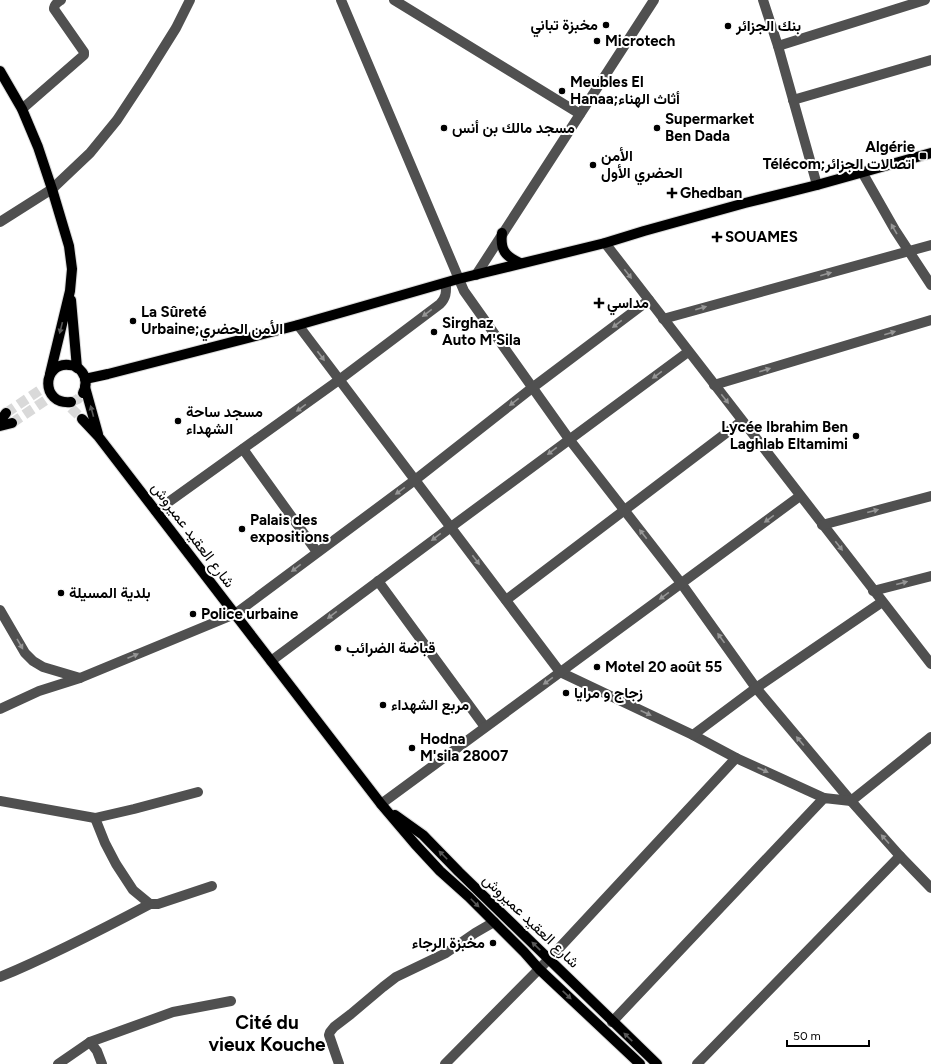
<svg xmlns="http://www.w3.org/2000/svg" width="931" height="1064" font-family="Figtree,Vazirmatn,sans-serif">
  <style>
    .lines { fill: none; stroke-linecap: round; stroke-linejoin: round }
    .major-tunnel { stroke: #d9d9d9; stroke-width: 10; stroke-dasharray: 10 5; stroke-linecap: butt }
    .major-casing { stroke: #dbdbdb; stroke-width: 12 }
    .minor { stroke: #505050; stroke-width: 10 }
    .major { stroke: #000; stroke-width: 10 }
    .oneway { fill: #969696 }
    .oneway2 { fill: #595959 }
    .poi-dot { fill: #000; stroke: #fff; stroke-width: 1.5 }
    .labels { text-anchor: middle; dominant-baseline: central; stroke-width: 4; stroke-linejoin: round; paint-order: stroke }
    .poi-label { font-size: 15px; font-weight: bold; fill: #000; stroke: #fff; text-anchor: start }
    .street-label { font-size: 15px; fill: #000; stroke: #fff }
    .district-label { font-size: 19px; font-weight: bold; fill: #000; stroke: #fff }
  </style>
  <rect width="100%" height="100%" fill="#fff"/>
  <g class="lines">
    <g class="major-tunnel">
      <path d="M71,402L78,399L83,393"/>
      <path d="M71,408L82,419"/>
      <path d="M6,413L43,388"/>
      <path d="M12,423L46,400L50,399"/>
    </g>
    <defs>
      <g id="major">
        <path d="M0,71L22,109L38,147L52,189L69,246L72,269L70,291L50,374"/>
        <path d="M502,233C500,250 505,256 520,263"/>
        <path d="M71,300L77,368"/>
        <path d="M85,379L108,374L298,325L458,279L605,243L644,231L745,203L817,185L931,153"/>
        <path d="M85,387L98,434"/>
        <path d="M71,402C40,405 42,362 69,365C74,365 79,368 82,372C87,379 86,387 83,393"/>
        <path d="M82,419L98,436L381,804L415,844L440,871L469,897L524,952L539,969L640,1064"/>
        <path d="M0,421L6,413"/>
        <path d="M0,426L12,423"/>
        <path d="M395,815L423,835L459,872L657,1064"/>
      </g>
    </defs>
    <use href="#major" class="major-casing"/>
    <g class="minor">
      <path d="M341,0L464,291L569,439L681,583L756,688L851,801L900,856L931,888"/>
      <path d="M394,0L580,114"/>
      <path d="M763,0L778,46L817,185"/>
      <path d="M778,46L925,0"/>
      <path d="M793,100L931,60"/>
      <path d="M22,109L84,55V52L54,9C54,4 58,2 61,0"/>
      <path d="M862,172L895,230L931,285"/>
      <path d="M0,222L52,189L90,153L117,120L146,76L176,28L190,0"/>
      <path d="M605,243L931,664"/>
      <path d="M476,275L654,0"/>
      <path d="M663,319L931,245"/>
      <path d="M298,325L560,672L693,735L736,758L824,798"/>
      <path d="M714,385L931,320"/>
      <path d="M243,449L317,552"/>
      <path d="M156,511L339,380L440,304C447,297 446,291 446,283"/>
      <path d="M822,525L931,496"/>
      <path d="M378,581L485,727"/>
      <path d="M873,591L931,576"/>
      <path d="M506,600L742,421"/>
      <path d="M0,610L25,653L33,661L43,667L80,678L235,614L415,480L532,388L649,300"/>
      <path d="M271,661L451,527L688,352"/>
      <path d="M0,709L39,691L80,678"/>
      <path d="M693,735L756,688L882,602"/>
      <path d="M0,801L95,818L134,809L198,792"/>
      <path d="M381,804L800,496"/>
      <path d="M95,818L105,843L116,864L133,890L150,904H158L212,886"/>
      <path d="M0,977C51,956 101,930 150,904"/>
      <path d="M612,1022L824,798L851,801L931,737"/>
      <path d="M58,1064L90,1042"/>
      <path d="M102,1064L97,1051L90,1042L173,1012L231,1001"/>
      <path d="M339,1064L329,1035L330,1032L334,1027L351,1014L383,987L396,977L446,953L475,933L494,922"/>
      <path d="M445,1064L549,959L736,758"/>
      <path d="M697,1064L900,856"/>
    </g>
    <use href="#major" class="major"/>
  </g>
  <defs><path id="oneway-solid" d="M-6-.8H1V-3.2L6.5 0L1 3.2V.8H-6Z"/></defs>
  <g class="oneway">
    <use href="#oneway-solid" transform="translate(894 229) rotate(-120)"/>
    <use href="#oneway-solid" transform="translate(628 274) rotate(52)"/>
    <use href="#oneway-solid" transform="translate(826 274) rotate(-16)"/>
    <use href="#oneway-solid" transform="translate(701 308) rotate(-16)"/>
    <use href="#oneway-solid" transform="translate(427 313) rotate(143)"/>
    <use href="#oneway-solid" transform="translate(617 324) rotate(143)"/>
    <use href="#oneway-solid" transform="translate(890 333) rotate(-17)"/>
    <use href="#oneway-solid" transform="translate(321 356) rotate(53)"/>
    <use href="#oneway-solid" transform="translate(765 370) rotate(-17)"/>
    <use href="#oneway-solid" transform="translate(657 375) rotate(144)"/>
    <use href="#oneway-solid" transform="translate(725 399) rotate(52)"/>
    <use href="#oneway-solid" transform="translate(514 402) rotate(142)"/>
    <use href="#oneway-solid" transform="translate(301 408) rotate(144)"/>
    <use href="#oneway-solid" transform="translate(552 451) rotate(143)"/>
    <use href="#oneway-solid" transform="translate(400 491) rotate(144)"/>
    <use href="#oneway-solid" transform="translate(873 511) rotate(-15)"/>
    <use href="#oneway-solid" transform="translate(769 519) rotate(144)"/>
    <use href="#oneway-solid" transform="translate(643 534) rotate(-128)"/>
    <use href="#oneway-solid" transform="translate(436 537) rotate(143)"/>
    <use href="#oneway-solid" transform="translate(839 546) rotate(52)"/>
    <use href="#oneway-solid" transform="translate(476 560) rotate(53)"/>
    <use href="#oneway-solid" transform="translate(296 568) rotate(143)"/>
    <use href="#oneway-solid" transform="translate(902 583) rotate(-15)"/>
    <use href="#oneway-solid" transform="translate(664 596) rotate(144)"/>
    <use href="#oneway-solid" transform="translate(332 615) rotate(143)"/>
    <use href="#oneway-solid" transform="translate(721 638) rotate(-126)"/>
    <use href="#oneway-solid" transform="translate(20 644) rotate(60)"/>
    <use href="#oneway-solid" transform="translate(133 656) rotate(-22)"/>
    <use href="#oneway-solid" transform="translate(548 681) rotate(144)"/>
    <use href="#oneway-solid" transform="translate(646 713) rotate(25)"/>
    <use href="#oneway-solid" transform="translate(800 741) rotate(-130)"/>
    <use href="#oneway-solid" transform="translate(763 770) rotate(24)"/>
    <use href="#oneway-solid" transform="translate(885 839) rotate(-132)"/>
  </g>
  <g class="oneway2">
    <use href="#oneway-solid" transform="translate(61 328) rotate(104)"/>
    <use href="#oneway-solid" transform="translate(92 411) rotate(-105)"/>
    <use href="#oneway-solid" transform="translate(443 855) rotate(-135)"/>
    <use href="#oneway-solid" transform="translate(475 903) rotate(45)"/>
    <use href="#oneway-solid" transform="translate(536 946) rotate(-136)"/>
    <use href="#oneway-solid" transform="translate(567 995) rotate(43)"/>
    <use href="#oneway-solid" transform="translate(628 1037) rotate(-136)"/>
  </g>
  <g class="poi-dot">
    <circle cx="606" cy="25" r="4"/>
    <circle cx="728" cy="26" r="4"/>
    <circle cx="597" cy="41" r="4"/>
    <circle cx="562" cy="91" r="4"/>
    <circle cx="444" cy="128" r="4"/>
    <circle cx="657" cy="128" r="4"/>
    <rect x="919" y="152" width="8" height="8" rx="2"/>
    <circle cx="593" cy="165" r="4"/>
    <path d="M670 187h4v4h4v4h-4v4h-4v-4h-4v-4h4z"/>
    <path d="M715 231h4v4h4v4h-4v4h-4v-4h-4v-4h4z"/>
    <path d="M597 297h4v4h4v4h-4v4h-4v-4h-4v-4h4z"/>
    <circle cx="133" cy="321" r="4"/>
    <circle cx="434" cy="332" r="4"/>
    <circle cx="178" cy="421" r="4"/>
    <circle cx="856" cy="436" r="4"/>
    <circle cx="242" cy="529" r="4"/>
    <circle cx="61" cy="593" r="4"/>
    <circle cx="193" cy="614" r="4"/>
    <circle cx="338" cy="648" r="4"/>
    <circle cx="597" cy="667" r="4"/>
    <circle cx="566" cy="693" r="4"/>
    <circle cx="383" cy="705" r="4"/>
    <circle cx="412" cy="748" r="4"/>
    <circle cx="493" cy="943" r="4"/>
  </g>
  <g class="labels">
    <g class="poi-label">
      <text x="598" y="25" text-anchor="end">مخبزة تباني</text>
      <text x="736" y="26">بنك الجزائر</text>
      <text x="605" y="41">Microtech</text>
      <text x="570" y="82">Meubles El<tspan x="570" dy="17">Hanaa;أثاث الهناء</tspan></text>
      <text x="665" y="119">Supermarket<tspan x="665" dy="17">Ben Dada</tspan></text>
      <text x="452" y="128">مسجد مالك بن أنس</text>
      <text x="915" y="147" text-anchor="end">Algérie<tspan x="915" dy="17">Télécom;اتصالات الجزائر</tspan></text>
      <text x="601" y="156">الأمن<tspan x="601" dy="17">الحضري الأول</tspan></text>
      <text x="680" y="193">Ghedban</text>
      <text x="725" y="237">SOUAMES</text>
      <text x="607" y="303">مداسي</text>
      <text x="141" y="312">La Sûreté<tspan x="141" dy="17">Urbaine;الأمن الحضري</tspan></text>
      <text x="442" y="323">Sirghaz<tspan x="442" dy="17">Auto M'Sila</tspan></text>
      <text x="186" y="412">مسجد ساحة<tspan x="186" dy="17">الشهداء</tspan></text>
      <text x="848" y="427" text-anchor="end">Lycée Ibrahim Ben<tspan x="848" dy="17">Laghlab Eltamimi</tspan></text>
      <text x="250" y="520">Palais des<tspan x="250" dy="17">expositions</tspan></text>
      <text x="69" y="593">بلدية المسيلة</text>
      <text x="201" y="614">Police urbaine</text>
      <text x="346" y="648">قباضة الضرائب</text>
      <text x="605" y="667">Motel 20 août 55</text>
      <text x="574" y="693">زجاج و مرايا</text>
      <text x="391" y="705">مربع الشهداء</text>
      <text x="420" y="739">Hodna<tspan x="420" dy="17">M'sila 28007</tspan></text>
      <text x="485" y="943" text-anchor="end">مخبزة الرجاء</text>
    </g>
    <g class="street-label">
      <text transform="translate(193 535) rotate(53)">شارع العقيد عميروش</text>
      <text transform="translate(531 921) rotate(44)">شارع العقيد عميروش</text>
    </g>
    <g class="district-label">
      <text x="267" y="1022">Cité du<tspan x="267" dy="22">vieux Kouche</tspan></text>
    </g>
  </g>
  <path d="M787 1040v6h82v-6" fill="none" stroke="#000000" stroke-width="2"/>
  <text x="793" y="1040" font-size="12" fill="#000000" stroke="#ffffff" stroke-width="3" paint-order="stroke">50 m</text>
</svg>
